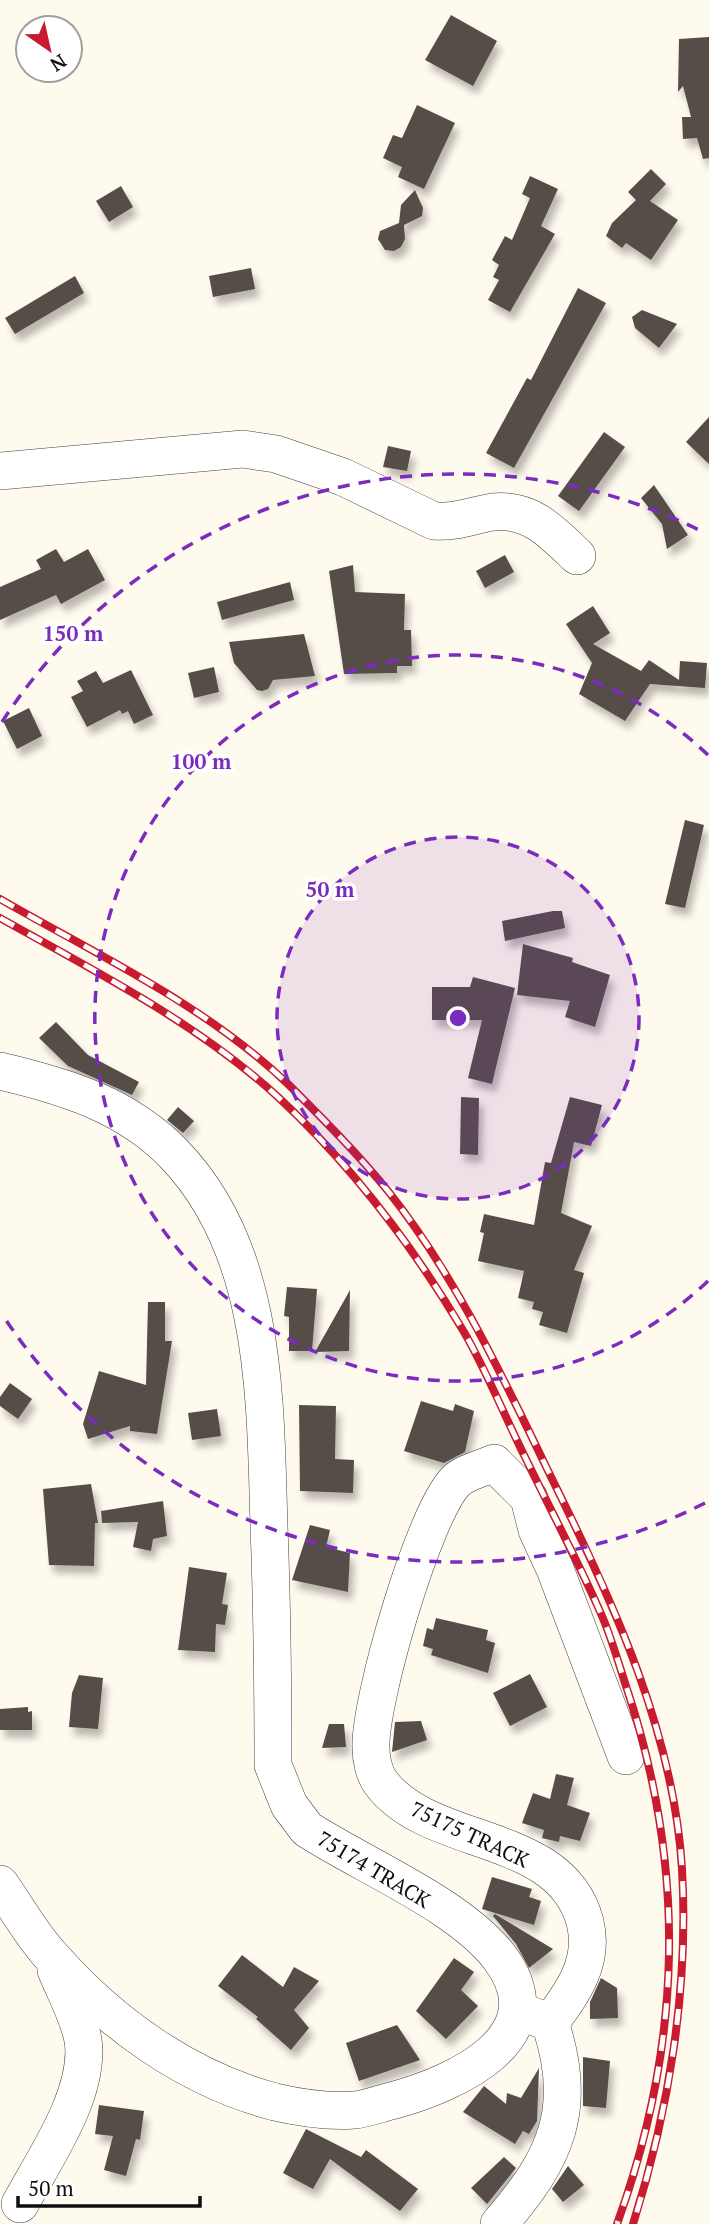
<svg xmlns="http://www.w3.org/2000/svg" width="709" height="2224" font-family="'PT Serif',serif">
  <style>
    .building { fill: #574e49; filter: url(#shadow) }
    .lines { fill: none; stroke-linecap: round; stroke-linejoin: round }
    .minor-casing { stroke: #414141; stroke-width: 38 }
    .minor { stroke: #fff; stroke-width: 37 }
    .rail-casing { stroke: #c91b30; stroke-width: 8 }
    .rail { stroke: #fff; stroke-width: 5; stroke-dasharray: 16; stroke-linecap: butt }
    .ring { fill: none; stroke: #7b2cbf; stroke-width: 3.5; stroke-dasharray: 12 9 }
    .labels { text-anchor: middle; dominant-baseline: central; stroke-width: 7; stroke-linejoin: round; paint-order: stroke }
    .street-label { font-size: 21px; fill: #0e0e0e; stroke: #fff }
    .centre { fill: #7b2cbf; stroke: #fff; stroke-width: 3.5 }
    .ring-label { font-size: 21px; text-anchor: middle; font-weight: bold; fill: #7b2cbf; stroke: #fff; stroke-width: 7; stroke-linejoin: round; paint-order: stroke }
  </style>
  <defs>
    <filter id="shadow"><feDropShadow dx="4.5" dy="8" stdDeviation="3.5" flood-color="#0004"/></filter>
  </defs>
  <rect width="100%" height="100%" fill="#fffaee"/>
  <g class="building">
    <path d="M451,15L497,41L473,86L425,60Z"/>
    <path d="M709,37V158L703,159L697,138L683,139L682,117H691L683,86L678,92L679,39Z"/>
    <path d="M417,105L455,123L424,189L398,177L402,167L383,158L393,135L402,138Z"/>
    <path d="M651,169L666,184L650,201L678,220L651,260L626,243L622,248L606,236L612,223L636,200L628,192Z"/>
    <path d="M530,176L558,189L541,226L555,234L510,312L488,300L499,280L493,277L499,265L492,260L505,236L512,240L530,198L522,194Z"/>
    <path d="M121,186L133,207L109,222L96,201Z"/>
    <path d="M415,190L423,208L422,216L404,225L405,239L401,247L394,251L385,250L378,239L380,231L399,223L401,205Z"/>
    <path d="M251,268L255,289L213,297L209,276Z"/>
    <path d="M75,276L84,293L15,334L5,318Z"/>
    <path d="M578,288L606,303L514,468L486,453L527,378L531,380Z"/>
    <path d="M642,310L677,324L659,348L635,328L632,317Z"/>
    <path d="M709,417V464L686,442Z"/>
    <path d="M604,432L625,447L579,511L558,496Z"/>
    <path d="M388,446L411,451L407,471L383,467Z"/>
    <path d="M654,485L688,535L667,549L662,524L641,498Z"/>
    <path d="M56,549L64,562L88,549L105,580L61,604L56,595L0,620V587L41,569L36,560Z"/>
    <path d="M505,555L514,572L485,588L476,571Z"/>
    <path d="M353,565L355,592L405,594L404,630H411L412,666H397V673L344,674L329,571Z"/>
    <path d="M290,582L294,600L222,620L217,602Z"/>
    <path d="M593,606L610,633L593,644L641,671L649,660L679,680L680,661L707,663L705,688L650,684L625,721L579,694L592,663L566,624Z"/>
    <path d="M304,634L315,676L273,680L268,689L262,691L257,690L234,663L229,642Z"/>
    <path d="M214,667L219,692L194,698L188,673Z"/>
    <path d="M131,670L153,715L134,724L128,711L122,714L120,710L87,727L71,697L83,691L77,681L96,671L103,683Z"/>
    <path d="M29,708L42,736L17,749L3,721Z"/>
    <path d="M685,820L704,825L685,908L665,904Z"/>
    <path d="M553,911H562L565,928L505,941L502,921Z"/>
    <path d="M523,944L573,958L572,962L610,975L595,1027L565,1017L570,1001L517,995Z"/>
    <path d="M473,977L515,988L492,1084L468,1078L482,1020H432V987H470Z"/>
    <path d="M56,1022L88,1055L139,1082L132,1095L68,1066L39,1038Z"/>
    <path d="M461,1097L479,1098L478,1155L460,1154Z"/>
    <path d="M570,1097L602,1105L591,1146L574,1142L561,1213L592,1226L574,1270L584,1273L567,1333L539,1325L543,1312L532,1309L534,1302L518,1298L524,1271L478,1261L484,1233L480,1232L484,1214L534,1225L545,1162L551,1163Z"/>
    <path d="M178,1107L194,1121L183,1133L167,1120Z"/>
    <path d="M287,1287L317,1289L312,1351H289V1317L284,1316Z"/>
    <path d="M350,1290L349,1351L315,1352Z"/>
    <path d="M148,1302H165V1341H172L157,1434L130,1431V1426L88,1439L83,1424L99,1371L146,1385Z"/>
    <path d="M10,1383L32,1399L18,1419L0,1406V1397Z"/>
    <path d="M421,1401L453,1411L455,1404L474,1411L465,1452L444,1463L404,1451Z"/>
    <path d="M299,1405L336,1406L335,1459L354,1460L353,1493L300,1491Z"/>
    <path d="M217,1409L221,1436L192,1440L188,1413Z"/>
    <path d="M91,1484L98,1523H95L94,1566L49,1565L43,1489Z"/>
    <path d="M163,1501L167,1536L153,1539L151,1551L133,1547L138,1522L102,1523L101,1511Z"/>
    <path d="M310,1525L330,1530L326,1547L350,1553L348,1592L292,1580Z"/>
    <path d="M189,1567L227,1573L222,1604L228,1605L225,1625L216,1624L215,1652L178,1650Z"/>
    <path d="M436,1618L488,1630L486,1640L495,1643L488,1673L431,1655L433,1649L423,1646L427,1628L433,1630Z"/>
    <path d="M530,1674L547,1707L510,1726L493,1693Z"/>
    <path d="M79,1675L103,1678L98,1729L69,1727L72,1693Z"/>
    <path d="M28,1707V1712L32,1711V1730H0V1709Z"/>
    <path d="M421,1721L427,1740L392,1752L395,1722Z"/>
    <path d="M329,1724H344L346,1747L322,1748Z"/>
    <path d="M556,1774L574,1778L567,1805L590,1813L580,1841L560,1836L559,1842L542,1838L544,1830L522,1823L533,1793L550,1799Z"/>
    <path d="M492,1877L532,1889L529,1897L541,1901L534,1925L482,1909Z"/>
    <path d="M495,1914L553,1949L529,1968L516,1944L493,1916Z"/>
    <path d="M242,1955L283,1987L294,1967L319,1981L294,2010L309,2028L291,2050L256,2019L258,2017L218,1986Z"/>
    <path d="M454,1958L474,1972L461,1990L478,2006L446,2039L416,2011Z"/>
    <path d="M601,1978L617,1988L618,2018L590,2019V2002Z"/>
    <path d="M397,2025L420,2060L359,2081L346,2043Z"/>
    <path d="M583,2057L610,2061L606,2108L583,2106Z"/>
    <path d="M539,2068L537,2121L529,2134L523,2131L515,2144L463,2112L484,2086L506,2104L507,2093L521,2098Z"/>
    <path d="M99,2105L144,2111L140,2140L136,2139L126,2176L104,2170L113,2136L95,2134Z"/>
    <path d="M306,2129L361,2157L366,2150L418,2189L400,2211L330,2159L313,2189L283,2173Z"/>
    <path d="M504,2157L516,2168L487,2204L471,2188Z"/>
    <path d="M568,2166L584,2185L563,2202L552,2189Z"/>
  </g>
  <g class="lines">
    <defs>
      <g id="minor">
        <path d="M0,471L243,449L276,454L343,477L434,521C455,523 473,515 493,512C530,508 552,532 577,556"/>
        <path d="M0,1071C64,1086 127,1105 174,1154C268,1251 265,1401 269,1526C272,1606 273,1685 273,1765L289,1805L307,1829C364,1866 460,1905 500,1958C559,2037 456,2083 395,2100C381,2103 367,2109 354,2110C327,2112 301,2108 275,2102C188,2079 111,2024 52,1957C32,1936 17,1908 0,1884"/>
        <path d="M518,2010L550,2023C573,1992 595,1962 585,1922C561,1830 431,1849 381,1783C374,1774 371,1759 371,1748C369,1702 424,1512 456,1481C464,1473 483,1468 494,1463L529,1498L537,1530L555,1569L626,1756"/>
        <path d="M20,2204C44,2159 91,2093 83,2040C79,2017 65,1992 56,1970"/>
        <path d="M499,2224C556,2159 579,2108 550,2023"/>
      </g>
    </defs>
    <use href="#minor" class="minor-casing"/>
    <use href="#minor" class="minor"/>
    <defs>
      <g id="rail">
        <path d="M0,899C99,956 207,1006 289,1085C323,1119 358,1154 388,1191C458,1279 505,1382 554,1483C613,1602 674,1733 682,1869C689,1988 669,2111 633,2224"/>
        <path d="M0,918C96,972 196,1022 278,1097C351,1165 413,1246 464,1332C487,1372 505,1417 526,1459C551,1511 579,1563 602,1616C611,1637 618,1661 625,1683C687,1866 683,2042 617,2224"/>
      </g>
    </defs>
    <use href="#rail" class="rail-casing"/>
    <use href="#rail" class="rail"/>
  </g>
  <circle cx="458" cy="1018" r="181" fill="#7b2cbf" fill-opacity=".12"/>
  <g class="ring">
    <circle cx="458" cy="1018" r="181"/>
    <path d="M708 1281A363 363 0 1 1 708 755"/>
    <path d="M705 1503A544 544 0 0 1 2 1314M2 722A544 544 0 0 1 705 533"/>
  </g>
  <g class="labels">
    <g class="street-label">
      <text transform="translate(470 1834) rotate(25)">75175 TRACK</text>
      <text transform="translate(374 1869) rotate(31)">75174 TRACK</text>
    </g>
  </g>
  <circle cx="458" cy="1018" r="10" class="centre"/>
  <g class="ring-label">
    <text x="73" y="641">150 m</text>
    <text x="201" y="769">100 m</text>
    <text x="330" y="897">50 m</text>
  </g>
  <g transform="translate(49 49) rotate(146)"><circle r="33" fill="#ffffff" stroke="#9f9f9f" stroke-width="2"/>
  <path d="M0-5L12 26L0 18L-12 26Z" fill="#c91b30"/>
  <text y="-10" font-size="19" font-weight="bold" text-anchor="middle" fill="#0e0e0e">N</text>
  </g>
  <path d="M18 2196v10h182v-10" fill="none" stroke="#0e0e0e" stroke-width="3.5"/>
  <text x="28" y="2196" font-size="21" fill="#0e0e0e" stroke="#ffffff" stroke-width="5" paint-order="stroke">50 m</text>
</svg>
